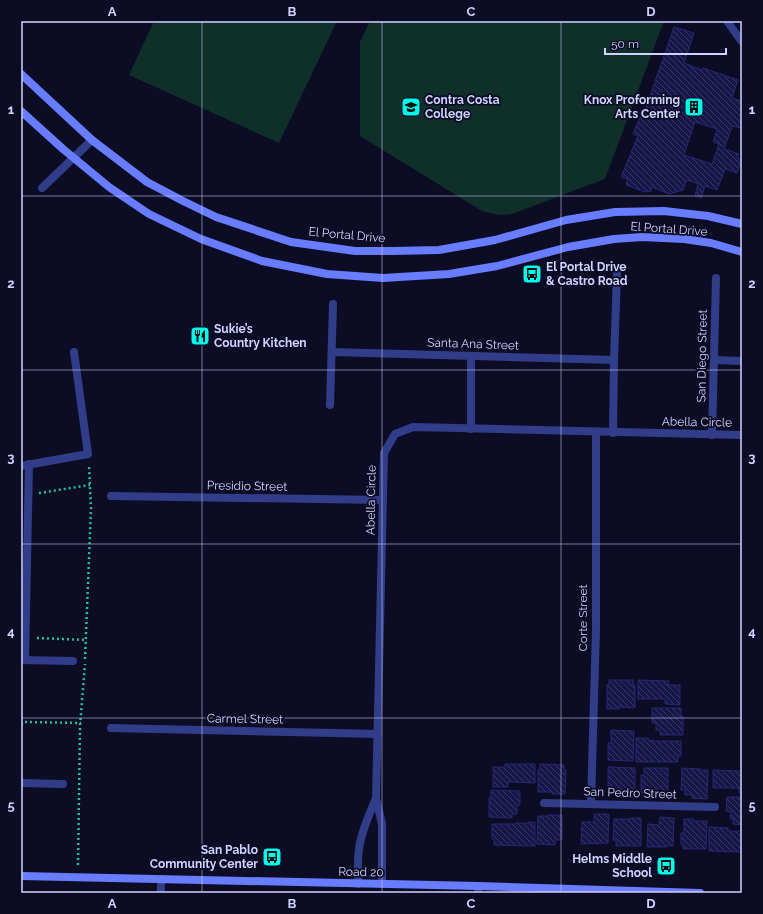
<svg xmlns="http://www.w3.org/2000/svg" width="763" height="914" font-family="Raleway,sans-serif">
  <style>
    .pitch { fill: #0e3029 }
    .building { fill: url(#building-back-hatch); stroke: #292676; fill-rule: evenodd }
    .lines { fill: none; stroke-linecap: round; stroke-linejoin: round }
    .path { stroke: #23c19d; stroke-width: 2.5; stroke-dasharray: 2 3; stroke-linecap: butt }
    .lane { stroke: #323d89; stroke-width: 8 }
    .street { stroke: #323d89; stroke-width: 8 }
    .secondary { stroke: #677cff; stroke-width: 8 }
    .grid { fill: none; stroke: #d0d2ff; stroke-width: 1; stroke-opacity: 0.55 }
    .labels { text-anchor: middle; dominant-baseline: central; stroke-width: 3.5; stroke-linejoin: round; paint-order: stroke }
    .poi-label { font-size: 12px; font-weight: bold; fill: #d0d2ff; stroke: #0c0c25; text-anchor: start }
    .street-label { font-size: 12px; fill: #d0d2ff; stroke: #0c0c25 }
    .neatline { fill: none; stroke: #d0d2ff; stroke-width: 1.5 }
    .grid-label { font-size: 13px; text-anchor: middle; font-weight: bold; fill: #d0d2ff }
  </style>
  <defs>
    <pattern id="building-back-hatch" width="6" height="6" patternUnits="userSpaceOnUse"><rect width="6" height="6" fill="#181648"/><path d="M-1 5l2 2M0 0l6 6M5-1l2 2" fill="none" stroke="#393763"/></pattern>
  </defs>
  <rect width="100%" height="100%" fill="#0c0c25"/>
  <g class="pitch">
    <path d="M154,21H337L279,143L129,75Z"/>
    <path d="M370,21H664L605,179L512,214L499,215L482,211L360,136V42Z"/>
  </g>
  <g class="building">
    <path d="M674,27L694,33L684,63L702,70L703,68L738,80L732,98L742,101V123L740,128L732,126L724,149L739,154L737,158L741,160L737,173L725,169L717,190L705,186L701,198L695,195L698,184L687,180L683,190L669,194L652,187L651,191L645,192L626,185L628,179L621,177L638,136L633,134L642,113H644ZM695,122L717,129L713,142L719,144L712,164L684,155Z"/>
    <path d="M609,680H633V685H635V708L619,707V709H607V685H609Z"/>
    <path d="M638,680L669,681L668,685H680V705L665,704V699H638Z"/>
    <path d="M652,708H681V716H683V735H660V730H656V723H652Z"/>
    <path d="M611,730L634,731L633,761L608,760V743H611Z"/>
    <path d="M636,738H648V740L655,741H681V756H678V762H636Z"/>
    <path d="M505,764H535V783L508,782V787H493V767H505Z"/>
    <path d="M540,764L564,765V770H566L565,794H552V792H538V770H540Z"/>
    <path d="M608,767L635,768V797H620V789H608Z"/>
    <path d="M644,768H668V797H656V795H641V775H644Z"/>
    <path d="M682,768L701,769V770H708L707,799L692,798V795H685V790H681Z"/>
    <path d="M713,770L742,771V793H739V788H713Z"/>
    <path d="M491,790L520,791V805H517V814H512V818L489,817V798H491Z"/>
    <path d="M727,797H742V825L733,824V819H730L731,812L726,811Z"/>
    <path d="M594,814H609L608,843L581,844L582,822H594Z"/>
    <path d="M548,815H562V840H555V845L537,844L538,816H548Z"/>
    <path d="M660,817L674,818L673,846H666V847H647L648,824L659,825Z"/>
    <path d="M630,818H641V846H616V840H613L614,819H630Z"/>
    <path d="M684,819H693V821H707L706,849H683V844H681V833H684Z"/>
    <path d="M528,822H535V846L494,845V839H492V824H516V823H528Z"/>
    <path d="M709,827L728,828V831H742V852L709,851Z"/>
  </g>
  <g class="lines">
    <g class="path">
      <path d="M39,493L90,485"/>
      <path d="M37,638L87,640"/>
      <path d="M85,659L91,509L89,465"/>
      <path d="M21,725L25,722L81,723"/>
      <path d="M78,865L80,726L85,664"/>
    </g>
    <g class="lane">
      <path d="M42,188L92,140"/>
      <path d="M332,352L614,360"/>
      <path d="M714,360L742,361"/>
      <path d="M330,405L333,304"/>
      <path d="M471,429V356"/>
      <path d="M613,433L614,360L617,274"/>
      <path d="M712,435L716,278"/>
      <path d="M21,466L88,454L74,352"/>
      <path d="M161,879V893"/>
      <path d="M478,893V886"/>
    </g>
    <g class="street">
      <path d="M727,21L742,42"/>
      <path d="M111,496L383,500"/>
      <path d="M21,660L73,661"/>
      <path d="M25,660L29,464"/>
      <path d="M111,728L378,734"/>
      <path d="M21,783L63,784"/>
      <path d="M544,803L715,807"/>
      <path d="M591,803L596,630V432"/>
      <path d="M358,884C358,870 357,856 360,843C363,827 370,813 376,798"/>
      <path d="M382,884V824L376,798L384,453L395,434L413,427L742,435"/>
    </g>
    <g class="secondary">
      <path d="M21,74L92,140L147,182L183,201L216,217L291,242L355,251H392L439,250L495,240L566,220L615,212L664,211L708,216L742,224"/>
      <path d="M21,111L63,149L109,187L149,214L201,239L262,261L327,274L383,278L449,274L497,266L568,247L614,239L642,237L684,239L711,243L742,252"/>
      <path d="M21,876L478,886L700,893"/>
    </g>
  </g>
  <path class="grid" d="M202,21V893M382,21V893M561,21V893M21,196H742M21,370H742M21,544H742M21,718H742"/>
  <defs>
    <symbol id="university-square" viewBox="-11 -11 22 22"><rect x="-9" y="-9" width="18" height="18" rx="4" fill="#00fbeb" stroke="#0c0c25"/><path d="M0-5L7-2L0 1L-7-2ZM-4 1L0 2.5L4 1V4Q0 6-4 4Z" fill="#111"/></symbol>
    <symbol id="building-square" viewBox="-11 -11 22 22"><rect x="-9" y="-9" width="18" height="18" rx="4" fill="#00fbeb" stroke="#0c0c25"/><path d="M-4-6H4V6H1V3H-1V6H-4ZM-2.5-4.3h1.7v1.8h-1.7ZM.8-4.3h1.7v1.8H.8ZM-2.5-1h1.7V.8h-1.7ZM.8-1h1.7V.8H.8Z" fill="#111"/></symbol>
    <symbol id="bus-square" viewBox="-11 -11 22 22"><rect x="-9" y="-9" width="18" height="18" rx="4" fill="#00fbeb" stroke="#0c0c25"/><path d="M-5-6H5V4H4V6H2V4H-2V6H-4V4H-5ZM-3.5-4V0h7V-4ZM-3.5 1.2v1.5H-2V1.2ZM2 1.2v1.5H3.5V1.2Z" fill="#111"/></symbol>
    <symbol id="restaurant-square" viewBox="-11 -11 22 22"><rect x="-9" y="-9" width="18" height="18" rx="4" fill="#00fbeb" stroke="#0c0c25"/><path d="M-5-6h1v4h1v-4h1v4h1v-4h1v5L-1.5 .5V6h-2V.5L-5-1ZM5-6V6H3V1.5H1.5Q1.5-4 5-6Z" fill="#111"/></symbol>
  </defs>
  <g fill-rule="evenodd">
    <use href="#university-square" x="400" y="96" width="22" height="22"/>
    <use href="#building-square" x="683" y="96" width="22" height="22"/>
    <use href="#bus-square" x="521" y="263" width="22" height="22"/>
    <use href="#restaurant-square" x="189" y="325" width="22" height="22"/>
    <use href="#bus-square" x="261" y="846" width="22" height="22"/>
    <use href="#bus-square" x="655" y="855" width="22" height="22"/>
  </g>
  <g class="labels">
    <g class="poi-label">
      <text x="425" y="100">Contra Costa<tspan x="425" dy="14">College</tspan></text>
      <text x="680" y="100" text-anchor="end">Knox Proforming<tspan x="680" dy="14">Arts Center</tspan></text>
      <text x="546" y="267">El Portal Drive<tspan x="546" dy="14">&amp; Castro Road</tspan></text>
      <text x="214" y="329">Sukie’s<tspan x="214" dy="14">Country Kitchen</tspan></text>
      <text x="258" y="850" text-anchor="end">San Pablo<tspan x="258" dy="14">Community Center</tspan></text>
      <text x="652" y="859" text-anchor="end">Helms Middle<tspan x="652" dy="14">School</tspan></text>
    </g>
    <g class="street-label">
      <text transform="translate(669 229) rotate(4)">El Portal Drive</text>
      <text transform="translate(347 235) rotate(5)">El Portal Drive</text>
      <text transform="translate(473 344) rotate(2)">Santa Ana Street</text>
      <text transform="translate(702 356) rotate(-89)">San Diego Street</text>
      <text transform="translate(697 422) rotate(1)">Abella Circle</text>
      <text transform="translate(247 486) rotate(1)">Presidio Street</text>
      <text transform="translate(371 500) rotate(-89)">Abella Circle</text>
      <text transform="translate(583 618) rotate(-90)">Corte Street</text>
      <text transform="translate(245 719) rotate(1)">Carmel Street</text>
      <text transform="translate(630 793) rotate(2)">San Pedro Street</text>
      <text transform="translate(361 872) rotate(1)">Road 20</text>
    </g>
  </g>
  <rect width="763" height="914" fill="none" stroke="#0c0c25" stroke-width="44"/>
  <path d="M605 48v6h121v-6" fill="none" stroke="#d0d2ff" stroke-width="2"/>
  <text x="611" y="48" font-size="12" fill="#d0d2ff" stroke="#0c0c25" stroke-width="3" paint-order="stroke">50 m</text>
  <rect x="22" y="22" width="719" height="870" class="neatline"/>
  <g class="grid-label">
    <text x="112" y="16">A</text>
    <text x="292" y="16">B</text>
    <text x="471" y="16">C</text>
    <text x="651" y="16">D</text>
    <text x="11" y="114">1</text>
    <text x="752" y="114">1</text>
    <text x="11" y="288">2</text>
    <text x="752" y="288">2</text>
    <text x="11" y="462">3</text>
    <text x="752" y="462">3</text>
    <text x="11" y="636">4</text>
    <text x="752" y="636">4</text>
    <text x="11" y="810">5</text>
    <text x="752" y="810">5</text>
    <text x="112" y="908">A</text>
    <text x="292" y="908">B</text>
    <text x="471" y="908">C</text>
    <text x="651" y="908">D</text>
  </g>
</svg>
